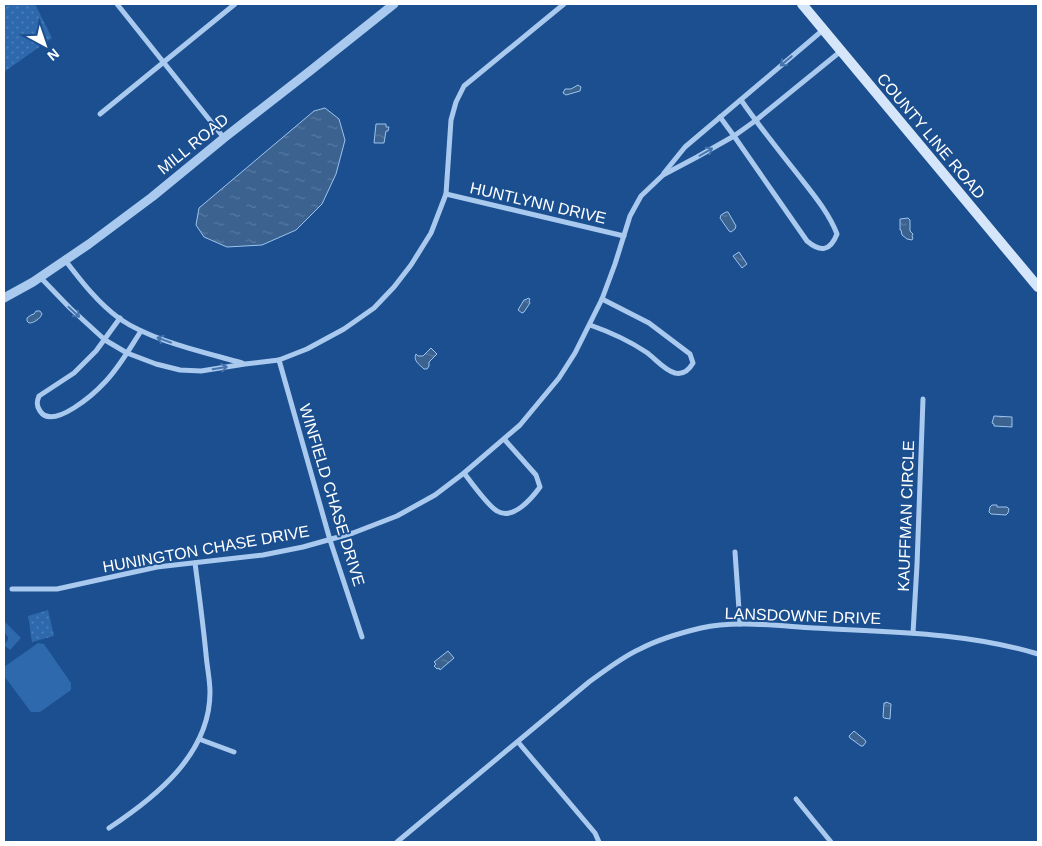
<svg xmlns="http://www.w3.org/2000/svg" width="1042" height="846" font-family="Arial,sans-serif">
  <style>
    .green { fill: url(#green-dots) }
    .pitch { fill: #2e69ad }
    .water { fill: url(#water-ripples); stroke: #9cc4f0 }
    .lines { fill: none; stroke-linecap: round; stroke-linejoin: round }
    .minor { stroke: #a9c9ee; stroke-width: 5 }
    .tertiary { stroke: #a9c9ee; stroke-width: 9 }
    .secondary { stroke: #d6e6fa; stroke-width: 10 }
    .oneway { stroke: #4674ac }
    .labels { text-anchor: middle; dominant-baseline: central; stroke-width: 4; stroke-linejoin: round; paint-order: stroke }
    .street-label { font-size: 16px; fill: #fff; stroke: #1b4f8f }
  </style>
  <defs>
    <pattern id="green-dots" width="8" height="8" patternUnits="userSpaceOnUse" patternTransform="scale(1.25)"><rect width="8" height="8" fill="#2e69ad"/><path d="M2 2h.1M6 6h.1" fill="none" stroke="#4d80b9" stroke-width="1.8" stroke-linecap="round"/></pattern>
    <pattern id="water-ripples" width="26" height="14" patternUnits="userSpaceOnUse" patternTransform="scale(1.25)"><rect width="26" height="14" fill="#3c6290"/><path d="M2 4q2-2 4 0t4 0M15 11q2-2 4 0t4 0" fill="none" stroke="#597aa1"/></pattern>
  </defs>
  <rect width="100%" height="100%" fill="#1b4f8f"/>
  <g class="green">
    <path d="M4,4H35L52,38L4,72Z"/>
    <path d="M48,610L54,636L32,642C30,633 30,624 28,616Z"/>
  </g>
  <g class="pitch">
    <path d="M4,621L21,638L10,650L4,645L8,640V637L4,632Z"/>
    <path d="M38,643L44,644L71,683V690L40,712H31L4,676V667Z"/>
  </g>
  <g class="water">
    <path d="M578,85L581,87L580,91L566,95L563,93L565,89H571Z"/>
    <path d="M325,108L339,119L345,140L336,174L322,204L296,230L262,245L227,247L204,237L196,225L199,208L314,111Z"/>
    <path d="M376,124H386V127H389L388,131H386L384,143H374Z"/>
    <path d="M726,212H728L736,226L735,229L731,232L729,231L720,218L721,215Z"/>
    <path d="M908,218L910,220V231L913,234L912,236L913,238L912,240L907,239L902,235L901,230H900V219Z"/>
    <path d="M739,252L747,264L742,268L733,256Z"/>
    <path d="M528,298L530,299L529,301L530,303L524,312L522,313L518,310L524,300L527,299Z"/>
    <path d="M36,311H40L42,314C40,319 34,323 29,323L27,321V318L31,315L34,314Z"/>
    <path d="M431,348L437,354L429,362V366L427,369H424C419,364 413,361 416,354L418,356H423Z"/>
    <path d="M994,416L1012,417V427L994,426V424L992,423Z"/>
    <path d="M992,505H997V507H1007L1009,509L1008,513L1006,515L991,514L989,512L990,507Z"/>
    <path d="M448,651L454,658L440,670L439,668L437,669L434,666L436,664L434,662Z"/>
    <path d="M886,702L891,704L890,719L884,718L883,717L884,703H886Z"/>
    <path d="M854,731L865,740L866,742L863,746H861L850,738L849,736Z"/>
  </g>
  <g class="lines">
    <g class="minor">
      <path d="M117,4L224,138"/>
      <path d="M100,114L235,4"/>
      <path d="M720,117L734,136L807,241C820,252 830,252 837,234C829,213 813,194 799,176C779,151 759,126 741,100"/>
      <path d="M664,173L685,147L823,30"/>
      <path d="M446,194L624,236"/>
      <path d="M65,260C81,281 98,303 120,319C152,341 204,352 242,363"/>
      <path d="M40,277L70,308L105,340L127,353L156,364L180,370L201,371L245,364L279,360L307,349L344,329L374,308L394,287L411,265L431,233L446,194L451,120L456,102L464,86L564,4"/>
      <path d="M120,318L96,351L74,373L39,396C37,401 36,405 40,411C53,431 95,393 106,381C120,366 130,348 141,331"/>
      <path d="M590,325C610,332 628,340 646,352C655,358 664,370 675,373C684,375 689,370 693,363L690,354L649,323L602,299"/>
      <path d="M279,360L330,540L362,637"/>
      <path d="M464,473C471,482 488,506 497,511C513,521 532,498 540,487L536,475L504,439"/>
      <path d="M735,552L740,624"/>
      <path d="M12,589H57L157,567L263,555L303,547L353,533L397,516L435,495L464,473L520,425L559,378L575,353L602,299L615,264L630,216L641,196L663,175L697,157L734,136L755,121L841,51"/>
      <path d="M913,633L917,565L923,399"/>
      <path d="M199,739L234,752"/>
      <path d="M518,742L595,833L599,842"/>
      <path d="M796,799L831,842"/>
      <path d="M109,828C156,797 210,754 210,692C210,680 207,667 206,654C203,624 199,593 195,563"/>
      <path d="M397,842L589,682C606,670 622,657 640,649C659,639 680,633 701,628C735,620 779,626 814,628C889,632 965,632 1038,654"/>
    </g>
    <path class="tertiary" d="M4,298L33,282L89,244L152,197L224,138L310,71L394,4"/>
    <path class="secondary" d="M802,4L1038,287"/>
  </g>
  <defs><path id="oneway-shaft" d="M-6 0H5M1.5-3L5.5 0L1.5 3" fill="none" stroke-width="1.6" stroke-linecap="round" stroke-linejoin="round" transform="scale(1.25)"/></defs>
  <g class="oneway">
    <use href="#oneway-shaft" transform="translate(786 61) rotate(140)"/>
    <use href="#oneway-shaft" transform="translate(706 152) rotate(-30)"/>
    <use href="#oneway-shaft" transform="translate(74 312) rotate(43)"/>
    <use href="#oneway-shaft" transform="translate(164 340) rotate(-160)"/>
    <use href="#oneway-shaft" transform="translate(220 368) rotate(-9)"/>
  </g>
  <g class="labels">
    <g class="street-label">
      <text transform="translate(931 136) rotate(50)">COUNTY LINE ROAD</text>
      <text transform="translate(193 144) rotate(-39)">MILL ROAD</text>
      <text transform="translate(538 203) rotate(13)">HUNTLYNN DRIVE</text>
      <text transform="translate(332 495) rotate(73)">WINFIELD CHASE DRIVE</text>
      <text transform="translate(906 516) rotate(-88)">KAUFFMAN CIRCLE</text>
      <text transform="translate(206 549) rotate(-10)">HUNINGTON CHASE DRIVE</text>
      <text transform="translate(803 616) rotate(2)">LANSDOWNE DRIVE</text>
    </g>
  </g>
  <rect width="1042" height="846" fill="none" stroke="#ffffff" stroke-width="10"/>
  <g transform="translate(45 45) rotate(140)" stroke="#1b4f8f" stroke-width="4" paint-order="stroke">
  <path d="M0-4L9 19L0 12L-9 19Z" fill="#ffffff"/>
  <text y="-8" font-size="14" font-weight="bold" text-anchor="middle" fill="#ffffff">N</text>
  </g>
</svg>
